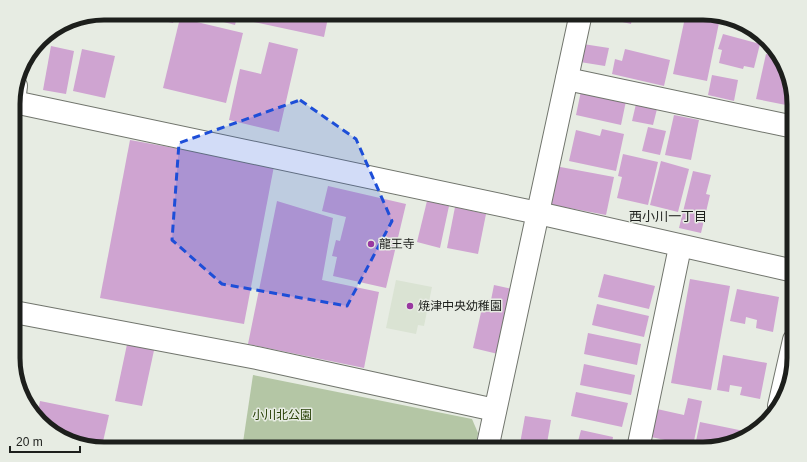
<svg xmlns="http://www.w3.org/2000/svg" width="807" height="462" font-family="Arial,'Noto Sans JP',sans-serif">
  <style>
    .built { fill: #dae3d3 }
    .green { fill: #b4c6a5 }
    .building { fill: #cfa4d1 }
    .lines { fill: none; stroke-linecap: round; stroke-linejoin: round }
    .minor-casing { stroke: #71756d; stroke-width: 24 }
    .tertiary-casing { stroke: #71756d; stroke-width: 24 }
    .minor { stroke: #fff; stroke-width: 22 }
    .tertiary { stroke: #fff; stroke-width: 22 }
    .marked { fill: #1d4ed8; fill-opacity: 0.2; stroke: #1d4ed8; stroke-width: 3; stroke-dasharray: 8 5; stroke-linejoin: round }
    .poi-dot { fill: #9938a0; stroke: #e7ece3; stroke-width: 1.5 }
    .labels { text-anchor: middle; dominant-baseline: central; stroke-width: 3; stroke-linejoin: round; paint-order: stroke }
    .poi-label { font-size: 12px; fill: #1d1f1c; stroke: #e7ece3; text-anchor: start }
    .park-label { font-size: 12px; fill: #253e03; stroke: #e7ece3 }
    .neighbourhood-label { font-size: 13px; fill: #1d1f1c; stroke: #e7ece3 }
    .rim { fill: none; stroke: #1d1f1c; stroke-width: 5 }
  </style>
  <rect width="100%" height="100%" fill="#e7ece3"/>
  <path class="built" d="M396,280L432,287L424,326L418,325L416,334L386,328Z"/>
  <path class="green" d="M253,375L472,419L478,433L475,449H242Z"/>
  <g class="building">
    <path d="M150,13H176L173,23L149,18Z"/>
    <path d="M201,13H238L235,25L201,16Z"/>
    <path d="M251,13H329L324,37L249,21Z"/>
    <path d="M602,13H633L631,24L601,17Z"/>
    <path d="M686,13H703L720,18L707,81L673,74Z"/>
    <path d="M180,18L243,33L226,103L163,88Z"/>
    <path d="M723,34L760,44L754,68L744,66L743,69L719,63L722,50L718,49Z"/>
    <path d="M269,42L298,49L279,132L229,120L240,69L261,74Z"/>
    <path d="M583,44L609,48L605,66L580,62Z"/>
    <path d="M51,46L74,51L66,94L43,90Z"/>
    <path d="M82,49L115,56L105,98L73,91Z"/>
    <path d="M625,49L670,60L664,86L612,74L615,59L622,61Z"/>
    <path d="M766,54L780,56L790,88L786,105L756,99Z"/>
    <path d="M712,75L738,80L734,101L708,95Z"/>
    <path d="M581,91L626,101L621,125L576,115Z"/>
    <path d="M636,104L657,109L653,125L632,121Z"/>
    <path d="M674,115L699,120L691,160L665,155Z"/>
    <path d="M648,127L666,131L660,155L642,151Z"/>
    <path d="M602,129L624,134L616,171L569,161L576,130L600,136Z"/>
    <path d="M130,140L274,166L244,324L100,298Z"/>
    <path d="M623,154L658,162L648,205L617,198L622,177L618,176Z"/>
    <path d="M661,161L689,169L678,212L650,205Z"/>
    <path d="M555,166L614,177L606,215L548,204Z"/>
    <path d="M693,171L711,175L706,194L710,195L701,233L679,228Z"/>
    <path d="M328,186L406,204L386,288L333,276L337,257L332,256L336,240L340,241L346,217L322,211Z"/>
    <path d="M277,201L333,218L322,280L379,292L364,368L248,344Z"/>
    <path d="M427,201L449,206L440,248L417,242Z"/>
    <path d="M455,207L486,214L478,254L447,248Z"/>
    <path d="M604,274L655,286L649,309L598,297Z"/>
    <path d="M690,279L730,286L711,390L671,383Z"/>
    <path d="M494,285L512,289L498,354L473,348L484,299L491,300Z"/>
    <path d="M737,289L779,297L773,332L756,328L757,320L746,317L745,324L730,321Z"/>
    <path d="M597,304L649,316L644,337L592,325Z"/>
    <path d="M588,333L641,344L637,365L584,354Z"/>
    <path d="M129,335L156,341L142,406L115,401Z"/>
    <path d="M723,355L767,363L760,399L740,395L742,387L730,385L729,392L717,390Z"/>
    <path d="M584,364L635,375L631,395L580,385Z"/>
    <path d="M576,392L628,403L622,427L571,416Z"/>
    <path d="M688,398L702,401L693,446L651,437L657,409L684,415Z"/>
    <path d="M40,401L109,415L102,446L59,437L37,417Z"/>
    <path d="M525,416L551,420L546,449H519Z"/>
    <path d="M700,422L744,431L742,438L709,448L695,446Z"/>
    <path d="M581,430L613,437L611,449H576Z"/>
    <path d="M552,443L576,448V449H551Z"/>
  </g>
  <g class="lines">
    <defs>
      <g id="minor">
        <path d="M567,79L794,127"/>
        <path d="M14,102L538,213L794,271"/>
        <path d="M14,312L257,358L495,410"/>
        <path d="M779,406L794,340"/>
        <path d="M487,449L581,13"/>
        <path d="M638,449L680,247"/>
      </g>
      <path id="tertiary" d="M14,102L16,86"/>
    </defs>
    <use href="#minor" class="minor-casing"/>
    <use href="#tertiary" class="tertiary-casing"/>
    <use href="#minor" class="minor"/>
    <use href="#tertiary" class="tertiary"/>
  </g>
  <path class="marked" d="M300,100L356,139L392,221L347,306L222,284L172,240L179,143Z"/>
  <g class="poi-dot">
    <circle cx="371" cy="244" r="4"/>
    <circle cx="410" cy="306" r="4"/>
  </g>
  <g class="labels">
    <g class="poi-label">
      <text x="379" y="244">龍王寺</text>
      <text x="418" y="306">焼津中央幼稚園</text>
    </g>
    <g class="park-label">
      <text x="282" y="415">小川北公園</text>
    </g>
    <g class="neighbourhood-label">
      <text x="668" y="216">西小川一丁目</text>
    </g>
  </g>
  <path d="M0 0H807V462H0ZM104 20H703A84 84 0 0 1 787 104V358A84 84 0 0 1 703 442H104A84 84 0 0 1 20 358V104A84 84 0 0 1 104 20Z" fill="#e7ece3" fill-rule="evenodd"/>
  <path class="rim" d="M104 20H703A84 84 0 0 1 787 104V358A84 84 0 0 1 703 442H104A84 84 0 0 1 20 358V104A84 84 0 0 1 104 20Z"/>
  <path d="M10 446v6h70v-6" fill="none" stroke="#1d1f1c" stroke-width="2"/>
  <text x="16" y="446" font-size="12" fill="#1d1f1c" stroke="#e7ece3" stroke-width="3" paint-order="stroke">20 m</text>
</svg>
